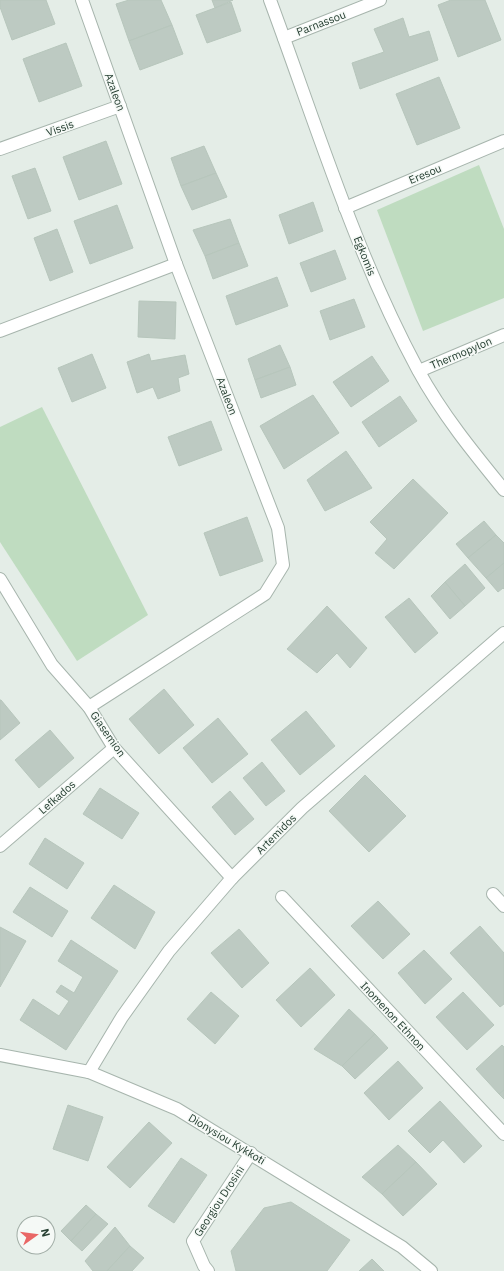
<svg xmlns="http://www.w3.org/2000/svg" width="504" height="1271" font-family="'IBM Plex Sans',sans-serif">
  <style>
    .green { fill: #bfdcc0 }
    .building { fill: #bdcac2; stroke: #b7c6bc }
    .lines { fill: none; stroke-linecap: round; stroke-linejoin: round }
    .street-casing { stroke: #a7b5ad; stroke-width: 14 }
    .street { stroke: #fff; stroke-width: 12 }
    .labels { text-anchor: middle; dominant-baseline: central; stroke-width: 3; stroke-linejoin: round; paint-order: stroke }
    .street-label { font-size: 11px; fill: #253e31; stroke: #f5f9f6 }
  </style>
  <rect width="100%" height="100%" fill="#e4ede7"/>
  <g class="green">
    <path d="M479,165L504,229V298L423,331L377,210Z"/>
    <path d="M42,407L148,615L77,661L0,542V427Z"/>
  </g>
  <g class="building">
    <path d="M0,0H46L55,24L12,40L0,7Z"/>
    <path d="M129,0H161L172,25L129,41L116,4Z"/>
    <path d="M212,0H233L215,8Z"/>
    <path d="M451,0H485L501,40L458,57L438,5Z"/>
    <path d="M231,2L241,31L207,43L196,15Z"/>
    <path d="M403,18L409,37L429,31L438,60L360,89L352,63L384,52L374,29Z"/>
    <path d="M172,25L183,54L140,70L129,41Z"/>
    <path d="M66,43L82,86L39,102L23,59Z"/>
    <path d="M439,77L460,128L417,145L396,94Z"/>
    <path d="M106,141L122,184L79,200L63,157Z"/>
    <path d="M204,146L216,173L181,186L171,158Z"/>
    <path d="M35,168L51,211L28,219L12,176Z"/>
    <path d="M216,173L227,197L192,210L181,186Z"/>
    <path d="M313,202L323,231L289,244L279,215Z"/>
    <path d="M117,205L133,248L90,264L74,221Z"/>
    <path d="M230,219L239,243L205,256L193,230Z"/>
    <path d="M57,229L73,272L50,281L34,238Z"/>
    <path d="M239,243L248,266L213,279L205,256Z"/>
    <path d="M335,250L346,279L311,292L300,263Z"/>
    <path d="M277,277L288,306L236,325L226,296Z"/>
    <path d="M354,299L365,327L330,340L320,311Z"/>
    <path d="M139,301L176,302L175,339L138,337Z"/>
    <path d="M280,345L290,367L255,380L248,359Z"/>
    <path d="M92,354L106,388L72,402L58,368Z"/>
    <path d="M149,354L151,361L185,355L189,374L178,378L180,391L158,399L153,387L137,393L127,362Z"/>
    <path d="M372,356L389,381L351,407L333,382Z"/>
    <path d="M290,367L296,385L261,398L255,380Z"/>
    <path d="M313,395L339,433L284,469L260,426Z"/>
    <path d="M400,396L417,421L379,447L362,422Z"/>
    <path d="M211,421L222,450L179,466L168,437Z"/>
    <path d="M346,451L372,488L325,511L307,480Z"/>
    <path d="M413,479L448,513L394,569L375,553L387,539L370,522Z"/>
    <path d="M247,517L263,561L220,576L204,533Z"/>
    <path d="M484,521L496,535L468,558L456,544Z"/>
    <path d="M496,535L504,543V563L486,578L468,558Z"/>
    <path d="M504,563V589L503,588L498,592L486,578Z"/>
    <path d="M465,564L485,588L465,606L445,582Z"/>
    <path d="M445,582L465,606L450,619L431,596Z"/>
    <path d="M409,598L438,633L415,653L385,617Z"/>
    <path d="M327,606L367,648L350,668L337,653L317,673L287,649Z"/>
    <path d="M164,689L194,725L159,754L129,719Z"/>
    <path d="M0,700H1L20,723L0,740Z"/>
    <path d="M306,711L335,746L300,775L271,740Z"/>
    <path d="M218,718L248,754L212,783L183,748Z"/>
    <path d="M50,730L74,758L39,788L15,760Z"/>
    <path d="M262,762L285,791L266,806L243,778Z"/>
    <path d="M365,775L406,816L369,852L329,811Z"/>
    <path d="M100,788L139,813L122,839L83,814Z"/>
    <path d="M230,791L254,819L235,835L212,807Z"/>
    <path d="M45,838L84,863L67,889L29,864Z"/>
    <path d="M114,885L155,912L135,949L91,918Z"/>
    <path d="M30,887L68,911L52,937L13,912Z"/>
    <path d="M378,901L410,934L383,959L351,926Z"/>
    <path d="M480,926L504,953V1004L500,1007L450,953Z"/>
    <path d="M0,927L26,941L0,987Z"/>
    <path d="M239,929L269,963L242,988L211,953Z"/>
    <path d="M71,940L118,971L66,1050L20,1020L33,999L59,1016L69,1001L56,992L61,985L74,993L83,977L58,961Z"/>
    <path d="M424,950L452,979L425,1004L398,973Z"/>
    <path d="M310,968L335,995L301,1027L276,1000Z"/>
    <path d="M211,992L239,1016L215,1044L187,1019Z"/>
    <path d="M463,992L494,1025L467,1050L436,1017Z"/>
    <path d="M349,1009L375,1034L342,1066L314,1049Z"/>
    <path d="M375,1034L388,1048L355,1079L342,1066Z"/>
    <path d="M502,1045L504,1047V1090L499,1094L476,1069Z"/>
    <path d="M398,1061L423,1088L389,1120L364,1093Z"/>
    <path d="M504,1090V1099L499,1094Z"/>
    <path d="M440,1101L482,1146L464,1163L443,1140L430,1153L408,1131Z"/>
    <path d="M68,1105L103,1117L88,1161L53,1149Z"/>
    <path d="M149,1122L172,1143L130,1188L107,1167Z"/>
    <path d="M398,1145L416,1162L382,1194L362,1177Z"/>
    <path d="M181,1158L207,1175L174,1223L148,1206Z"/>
    <path d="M416,1162L437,1184L403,1216L382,1194Z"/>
    <path d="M291,1202L350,1240L327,1271H236L231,1251L264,1208Z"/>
    <path d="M86,1205L96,1214L71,1241L61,1231Z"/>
    <path d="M96,1214L108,1224L82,1251L71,1241Z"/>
    <path d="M115,1227L130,1246L107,1271H93L85,1261Z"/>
    <path d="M130,1246L144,1258L132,1271H107Z"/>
    <path d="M372,1259L384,1271H359Z"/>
  </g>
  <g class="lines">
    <defs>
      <g id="street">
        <path d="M82,0L176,264L278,528L283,565L265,594L89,707"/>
        <path d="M270,0C316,124 355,253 418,370C442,414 473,452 504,490"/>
        <path d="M284,38L380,0"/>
        <path d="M0,149L120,106"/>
        <path d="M345,208L504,141"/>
        <path d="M0,331L176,264"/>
        <path d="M419,371L504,335"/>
        <path d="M0,579L52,665L89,707L114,748L232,878"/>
        <path d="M0,846L114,748"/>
        <path d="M493,894L504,906"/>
        <path d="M282,897L504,1134"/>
        <path d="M0,1055L89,1072L177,1109L402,1247L431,1271"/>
        <path d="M89,1072L122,1017L169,951L232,878L302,808L504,633"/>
        <path d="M208,1271L204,1266L193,1241L251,1153"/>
      </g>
    </defs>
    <use href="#street" class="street-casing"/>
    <use href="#street" class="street"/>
  </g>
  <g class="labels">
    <g class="street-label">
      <text transform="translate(321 23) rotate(-21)">Parnassou</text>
      <text transform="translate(115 92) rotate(70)">Azaleon</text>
      <text transform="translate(60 128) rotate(-20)">Vissis</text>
      <text transform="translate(425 174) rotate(-23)">Eresou</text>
      <text transform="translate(365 256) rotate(68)">Egkomis</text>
      <text transform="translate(461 353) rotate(-23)">Thermopylon</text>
      <text transform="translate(227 396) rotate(69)">Azaleon</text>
      <text transform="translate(108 734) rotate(55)">Giasemion</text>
      <text transform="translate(57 797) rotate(-41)">Lefkados</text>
      <text transform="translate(276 834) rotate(-45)">Artemidos</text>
      <text transform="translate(393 1016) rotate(47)">Inomenon Ethnon</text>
      <text transform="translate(227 1139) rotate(31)">Dionysiou Kykkoti</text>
      <text transform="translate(219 1201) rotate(-57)">Georgiou Drosini</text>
    </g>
  </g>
  <g transform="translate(36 1235) rotate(76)"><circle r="19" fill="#f5f9f6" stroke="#a2aea7"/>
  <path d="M0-3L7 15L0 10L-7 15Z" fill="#e96766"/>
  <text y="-6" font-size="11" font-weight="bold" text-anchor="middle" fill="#253e31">N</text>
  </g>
</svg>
